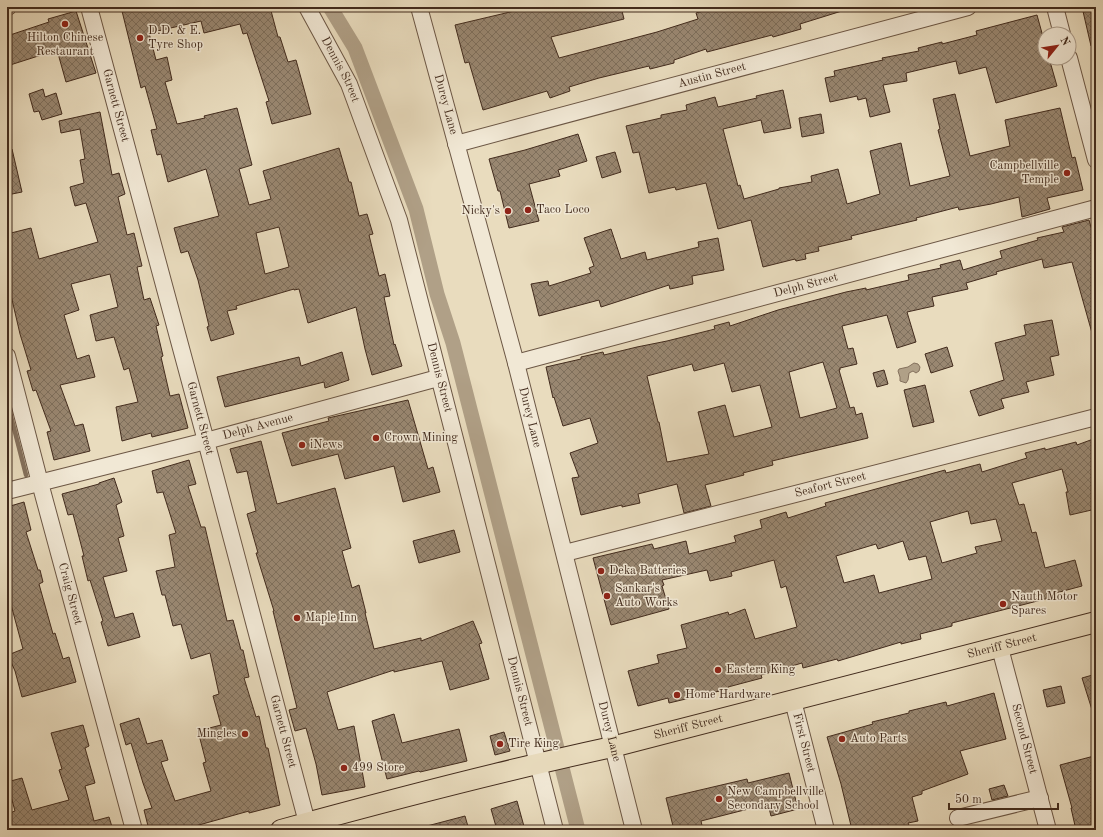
<svg xmlns="http://www.w3.org/2000/svg" width="1103" height="837" font-family="'Old Standard TT',serif">
  <style>
    .water { fill: #b0a087; stroke: #84715d }
    .lines { fill: none; stroke-linecap: round; stroke-linejoin: round }
    .stream { stroke: #84715d; stroke-width: 4.5 }
    .canal { stroke: #b0a087; stroke-width: 15 }
    .building { fill: url(#building-cross-hatch); stroke: #422b1d; fill-rule: evenodd }
    .minor-casing { stroke: #6c5745; stroke-width: 18 }
    .major-casing { stroke: #422b1d; stroke-width: 22 }
    .minor { stroke: #f1e8d5; stroke-width: 16 }
    .major { stroke: #e9dcbe; stroke-width: 20 }
    .poi-dot { fill: #8f2418; stroke: #f1e8d5; stroke-width: 1.5 }
    .labels { text-anchor: middle; dominant-baseline: central; stroke-width: 3; stroke-linejoin: round; paint-order: stroke }
    .poi-label { font-size: 12px; fill: #422b1d; stroke: #f1e8d5; text-anchor: start }
    .street-label { font-size: 12px; fill: #422b1d; stroke: #f1e8d5 }
  </style>
  <defs>
    <pattern id="building-cross-hatch" width="8" height="8" patternUnits="userSpaceOnUse"><rect width="8" height="8" fill="#998771"/><path d="M0 0l8 8M0 8l8-8" fill="none" stroke="#7e6f5c"/></pattern>
  </defs>
  <rect width="100%" height="100%" fill="#e9dcbe"/>
  <filter id="stains"><feTurbulence type="fractalNoise" baseFrequency=".005" numOctaves="4"/><feColorMatrix values="0 0 0 0 .2 0 0 0 0 .09 0 0 0 0 .02 0 0 0 .5 -.17"/></filter>
  <radialGradient id="worn" r=".72"><stop offset=".6" stop-color="#630" stop-opacity="0"/><stop offset="1" stop-color="#630" stop-opacity=".3"/></radialGradient>
  <path class="water" d="M914,363L918,364L920,367L919,371L916,373L913,371L909,373L908,380L906,383L900,381V377L898,371L899,369L908,367Z"/>
  <g class="lines">
    <path class="stream" d="M7,401L26,475"/>
    <path class="canal" d="M330,7L355,48L416,209L437,294L453,343L578,830"/>
  </g>
  <g class="building">
    <path d="M121,7H270L278,37H280L288,62L296,60L311,114L272,124L266,102L269,101L247,33L243,34L240,24L204,33L201,21L149,33L156,60L167,57L172,80L165,82L177,124L205,118L204,116L237,108L252,165L239,169L249,205L271,199L263,171L339,148L349,182H351L359,216L367,214L373,234L369,235L379,276L385,274L390,296L384,297L394,345L395,344L402,366L372,375L365,349L356,307L308,323L299,289L294,290V289L236,306L237,309L227,311L234,334L211,341L207,327L209,326L198,280L188,251L181,253L174,228L219,216L206,169L168,182L161,154L157,155L151,130L157,129L145,86L141,88ZM279,227L289,267L265,274L256,233Z"/>
    <path d="M527,7H621L624,19L551,37L559,58L657,32L698,19L696,13L716,7H845V10L800,24L801,29L773,37L772,35L707,52L706,49L674,60V63L650,69L649,66L599,78L569,87L570,91L550,98L547,91L483,110L469,62L465,63L455,25L527,8Z"/>
    <path d="M1082,7H1096V46H1091Z"/>
    <path d="M76,11L96,73L66,82L57,50L7,66V36L49,22L48,19Z"/>
    <path d="M1037,15L1045,44V58H1049L1057,86L996,103L986,67L959,74L956,61L906,73L907,81L883,85L890,112L870,117L866,98L858,100L857,96L830,102L825,78L835,76L834,71L883,60L882,58L919,51L918,48L942,42V44L977,35L976,31Z"/>
    <path d="M43,89L45,97L56,93L62,114L42,120L39,111L34,112L29,94Z"/>
    <path d="M783,90L791,128L764,133L761,120L723,129L738,186L740,185L744,199L779,189V188L812,182L811,176L838,169L847,204L880,194L870,151L901,143L910,186L950,176L938,130L940,129L933,99L955,94L970,156L1010,146L1005,120L1060,108L1072,158L1075,157L1083,190L1047,198L1050,209L1022,217L1019,197L991,204L959,210L958,207L916,218L917,220L851,236L852,239L818,247L819,251L805,254L806,259L796,261L795,259L763,267L751,220L718,229L706,183L676,190L675,187L649,193L639,152L633,153L626,126L661,118V115L687,110L686,105L715,97L718,107L757,98L756,96Z"/>
    <path d="M100,112L112,175L119,173L125,194L118,197L127,235L134,233L142,266L137,267L144,300L150,298L159,325L156,326L163,356L161,357L170,396L179,394L188,428L152,437L151,433L122,441L116,407L138,402L129,368L124,370L114,337L96,341L90,315L118,307L110,274L71,284L79,310L64,315L77,359L89,355L95,377L60,385L75,426L83,424L90,451L54,460L47,432L51,431L36,390L33,391L27,371L31,370L20,334L10,291L7,292V234L31,228L39,259L98,242L86,203L75,206L70,187L84,183L80,160L85,159L80,129L61,133L59,121Z"/>
    <path d="M821,114L824,133L802,137L799,118Z"/>
    <path d="M578,134L587,161L558,170L560,176L529,184L539,221L509,228L500,191H498L489,159L525,150Z"/>
    <path d="M12,149L22,192L7,195V150Z"/>
    <path d="M615,152L621,172L602,178L596,157Z"/>
    <path d="M1089,220L1096,245V332L1092,333L1072,262L1044,268L1042,259L996,272L997,274L966,283L968,289L932,297L934,306L907,312L916,342L897,348L887,315L842,326L848,349L853,348L857,364L840,368V370H839L850,408L854,407L856,415L862,413L868,438L772,461L773,465L743,473L744,475L705,485L711,506L684,513L677,484L638,494L640,503L622,507V505L581,515L572,478L579,477L570,453L598,443L590,418L563,426L554,397L553,398L546,367L581,359V357L603,352L604,355L637,347L667,341L715,329L714,326L729,322L730,326L778,310L846,292L866,288V290L909,280L908,275L941,268L940,265L960,260L963,270L1002,258L1000,251L1038,240L1037,238L1064,232L1062,227ZM823,362L837,408L800,418L789,372ZM724,363L732,392L760,385L772,427L734,437L725,405L698,412L709,454L667,462L659,422H658L647,376L692,364L694,371Z"/>
    <path d="M611,229L621,259L645,252L647,260L699,247L698,242L718,238L724,270L692,276L693,284L670,289L669,285L601,307L599,300L539,316L531,284L548,281L549,286L591,273L589,268L594,266L584,238Z"/>
    <path d="M1052,320L1059,355L1050,357L1054,375L1026,382L1029,392L1001,399L1004,408L979,416L970,391L1004,380L995,343L1026,335L1024,325Z"/>
    <path d="M947,347L953,366L931,373L925,354Z"/>
    <path d="M342,352L349,380L325,388L324,382L225,407L217,377L299,357L301,366Z"/>
    <path d="M884,370L888,384L877,387L873,373Z"/>
    <path d="M925,385L934,422L913,427L904,390Z"/>
    <path d="M408,400L428,469L433,467L440,492L403,502L394,466L345,479L338,454L292,466L282,433L329,421L328,418Z"/>
    <path d="M1096,438V509L1070,515L1066,492H1068L1062,469L1012,483L1019,505L1024,504L1032,533L1036,532L1045,568L1075,560L1082,586L1052,594L1053,597L952,623V626L920,634L921,639L901,644V642L838,661L837,659L803,668L802,663L761,675L762,678L728,687V689L669,703L668,698L638,706L628,671L659,663L657,655L687,648L681,625L728,612L729,615L745,609L755,639L797,627L786,586L781,588L774,560L731,572L732,576L710,581L707,570L662,580L664,585L662,586L669,609L611,625L593,558L652,544L654,549L686,541L689,554L736,542L734,536L762,528L760,520L786,512L788,518L826,506L825,503L945,470L946,473L980,464L982,472L1027,458L1025,453L1045,448V450L1076,442L1077,445ZM968,511L971,524L996,519L1002,541L975,547L977,553L942,563L930,522ZM903,541L909,560L926,556L932,579L879,593L874,575L844,583L836,556L876,544L878,549Z"/>
    <path d="M261,441L277,504L335,488L351,548L342,551L352,588L359,585L366,613H365L374,649L421,638V641L473,621L482,643L479,644L489,679L450,690L442,661L394,672V670L327,692L338,730L354,726L365,787L322,795L316,764L306,728L295,731L289,710L297,708L273,611H274L256,553H258L247,514L256,511L247,471L237,473L230,449Z"/>
    <path d="M189,460L196,484L188,486L201,527H205L227,621L233,620L241,650H243L249,677L244,678L256,717L259,716L266,748H268L280,805L249,813V811L181,830H149L144,810L152,808L143,783L131,743L126,745L120,724L139,718L147,744L162,740L168,760L161,762L175,801L211,791L203,763L206,762L198,731L221,725L213,696L219,694L210,653L191,659L181,624L173,626L165,595H162L156,571L175,567L169,535L176,533L163,492L157,493L152,471Z"/>
    <path d="M114,478L122,502L116,505L124,536L118,538L127,571L103,577L115,618L133,613L140,637L108,646L101,622L103,621L90,580L88,581L82,556H84L73,514L68,515L62,494L99,484V483Z"/>
    <path d="M24,502L31,530L26,532L38,570H40L43,582L39,584L53,634L55,633L63,659L69,657L76,682L22,697L15,671L8,655L23,649L10,601L7,602V507Z"/>
    <path d="M454,530L460,552L419,563L413,541Z"/>
    <path d="M1096,674V713H1093L1082,678Z"/>
    <path d="M1061,686L1065,703L1047,707L1043,690Z"/>
    <path d="M994,693L1006,739L960,751L968,774L922,791V794L912,797L918,821L908,823L911,830H852L841,784L827,737L873,724L872,722L909,713V711L946,702L947,706Z"/>
    <path d="M394,714L402,743L459,729L467,761L420,772L419,771L387,779L372,721Z"/>
    <path d="M83,725L89,746L85,748L95,783L85,786L94,821L109,817L113,830H7V814L15,811L7,782L22,778L32,810L69,800L59,770L62,769L51,733Z"/>
    <path d="M504,732L510,751L495,755L490,736Z"/>
    <path d="M1094,756L1096,762V825L1076,830L1071,808H1072L1060,765Z"/>
    <path d="M789,773L798,809L771,816L768,804L701,821L703,830H674L666,798L747,779L748,783Z"/>
    <path d="M1004,785L1008,796L992,800L989,789Z"/>
    <path d="M517,801L525,830H497L491,809Z"/>
    <path d="M465,816L469,830H428L427,826Z"/>
  </g>
  <g class="lines">
    <defs>
      <g id="minor">
        <path d="M7,7H8"/>
        <path id="s1" d="M89,7L206,441L309,830"/>
        <path id="s2" d="M307,7L349,84L399,220L555,830"/>
        <path id="s3" d="M419,7L516,363L634,830"/>
        <path d="M1055,7L1062,34"/>
        <path d="M1069,58L1096,160"/>
        <path id="s4" d="M456,144L968,7"/>
        <path id="s5" d="M7,356L40,483L134,830"/>
        <path id="s6" d="M516,363L1096,208"/>
        <path id="s7" d="M7,491L206,441L438,378"/>
        <path id="s8" d="M565,553L1096,417"/>
        <path id="s9" d="M1000,648L1048,830"/>
        <path id="s10" d="M793,701L826,830"/>
        <path d="M958,818L1040,798"/>
      </g>
      <g id="major">
        <path id="s11" d="M281,830C390,800 501,771 612,747L1096,622"/>
      </g>
    </defs>
    <use href="#minor" class="minor-casing"/>
    <use href="#major" class="major-casing"/>
    <use href="#minor" class="minor"/>
    <use href="#major" class="major"/>
  </g>
  <g class="poi-dot">
    <circle cx="65" cy="24" r="4"/>
    <circle cx="140" cy="38" r="4"/>
    <circle cx="1067" cy="173" r="4"/>
    <circle cx="528" cy="210" r="4"/>
    <circle cx="508" cy="211" r="4"/>
    <circle cx="376" cy="438" r="4"/>
    <circle cx="302" cy="445" r="4"/>
    <circle cx="601" cy="571" r="4"/>
    <circle cx="607" cy="596" r="4"/>
    <circle cx="1003" cy="604" r="4"/>
    <circle cx="297" cy="618" r="4"/>
    <circle cx="718" cy="670" r="4"/>
    <circle cx="677" cy="695" r="4"/>
    <circle cx="245" cy="734" r="4"/>
    <circle cx="842" cy="739" r="4"/>
    <circle cx="500" cy="744" r="4"/>
    <circle cx="344" cy="768" r="4"/>
    <circle cx="719" cy="799" r="4"/>
  </g>
  <g class="labels">
    <g class="poi-label">
      <text x="148" y="31">D.D. &amp; E.<tspan x="148" dy="14">Tyre Shop</tspan></text>
      <text x="65" y="38" text-anchor="middle">Hilton Chinese<tspan x="65" dy="14">Restaurant</tspan></text>
      <text x="1059" y="166" text-anchor="end">Campbellville<tspan x="1059" dy="14">Temple</tspan></text>
      <text x="536" y="210">Taco Loco</text>
      <text x="500" y="211" text-anchor="end">Nicky's</text>
      <text x="384" y="438">Crown Mining</text>
      <text x="310" y="445">iNews</text>
      <text x="609" y="571">Deka Batteries</text>
      <text x="615" y="589">Sankar's<tspan x="615" dy="14">Auto Works</tspan></text>
      <text x="1011" y="597">Nauth Motor<tspan x="1011" dy="14">Spares</tspan></text>
      <text x="305" y="618">Maple Inn</text>
      <text x="726" y="670">Eastern King</text>
      <text x="685" y="695">Home Hardware</text>
      <text x="237" y="734" text-anchor="end">Mingles</text>
      <text x="850" y="739">Auto Parts</text>
      <text x="508" y="744">Tire King</text>
      <text x="352" y="768">499 Store</text>
      <text x="727" y="792">New Campbellville<tspan x="727" dy="14">Secondary School</tspan></text>
    </g>
    <g class="street-label">
      <text stroke="none"><textPath href="#s2" startOffset="71">Dennis Street</textPath></text>
      <text stroke="none"><textPath href="#s4" startOffset="265">Austin Street</textPath></text>
      <text stroke="none"><textPath href="#s1" startOffset="102">Garnett Street</textPath></text>
      <text stroke="none"><textPath href="#s3" startOffset="101">Durey Lane</textPath></text>
      <text stroke="none"><textPath href="#s6" startOffset="300">Delph Street</textPath></text>
      <text stroke="none"><textPath href="#s2" startOffset="395">Dennis Street</textPath></text>
      <text stroke="none"><textPath href="#s1" startOffset="426">Garnett Street</textPath></text>
      <text stroke="none"><textPath href="#s3" startOffset="425">Durey Lane</textPath></text>
      <text stroke="none"><textPath href="#s7" startOffset="259">Delph Avenue</textPath></text>
      <text stroke="none"><textPath href="#s8" startOffset="274">Seafort Street</textPath></text>
      <text stroke="none"><textPath href="#s5" startOffset="246">Craig Street</textPath></text>
      <text stroke="none"><textPath href="#s11" startOffset="744">Sheriff Street</textPath></text>
      <text stroke="none"><textPath href="#s2" startOffset="719">Dennis Street</textPath></text>
      <text stroke="none"><textPath href="#s11" startOffset="420">Sheriff Street</textPath></text>
      <text stroke="none"><textPath href="#s1" startOffset="750">Garnett Street</textPath></text>
      <text stroke="none"><textPath href="#s3" startOffset="749">Durey Lane</textPath></text>
      <text stroke="none"><textPath href="#s9" startOffset="94">Second Street</textPath></text>
      <text stroke="none"><textPath href="#s10" startOffset="43">First Street</textPath></text>
    </g>
  </g>
  <rect width="1103" height="837" fill="none" stroke="#e9dcbe" stroke-width="24"/>
  <rect x="8" y="8" width="1087" height="821" fill="none" stroke="#422b1d" stroke-width="2"/>
  <rect x="12" y="12" width="1079" height="813" fill="none" stroke="#422b1d"/>
  <g transform="translate(1057 46) rotate(60)"><circle r="19" fill="#f1e8d5" stroke="#ab9c8b"/>
  <path d="M0-3L7 15L0 10L-7 15Z" fill="#8f2418"/>
  <text y="-6" font-size="11" font-weight="bold" text-anchor="middle" fill="#422b1d">N</text>
  </g>
  <path d="M949 803v6h109v-6" fill="none" stroke="#422b1d" stroke-width="2"/>
  <text x="955" y="803" font-size="12" fill="#422b1d" stroke="#f1e8d5" stroke-width="3" paint-order="stroke">50 m</text>
  <rect width="100%" height="100%" filter="url(#stains)"/>
  <rect width="100%" height="100%" fill="url(#worn)"/>
</svg>
